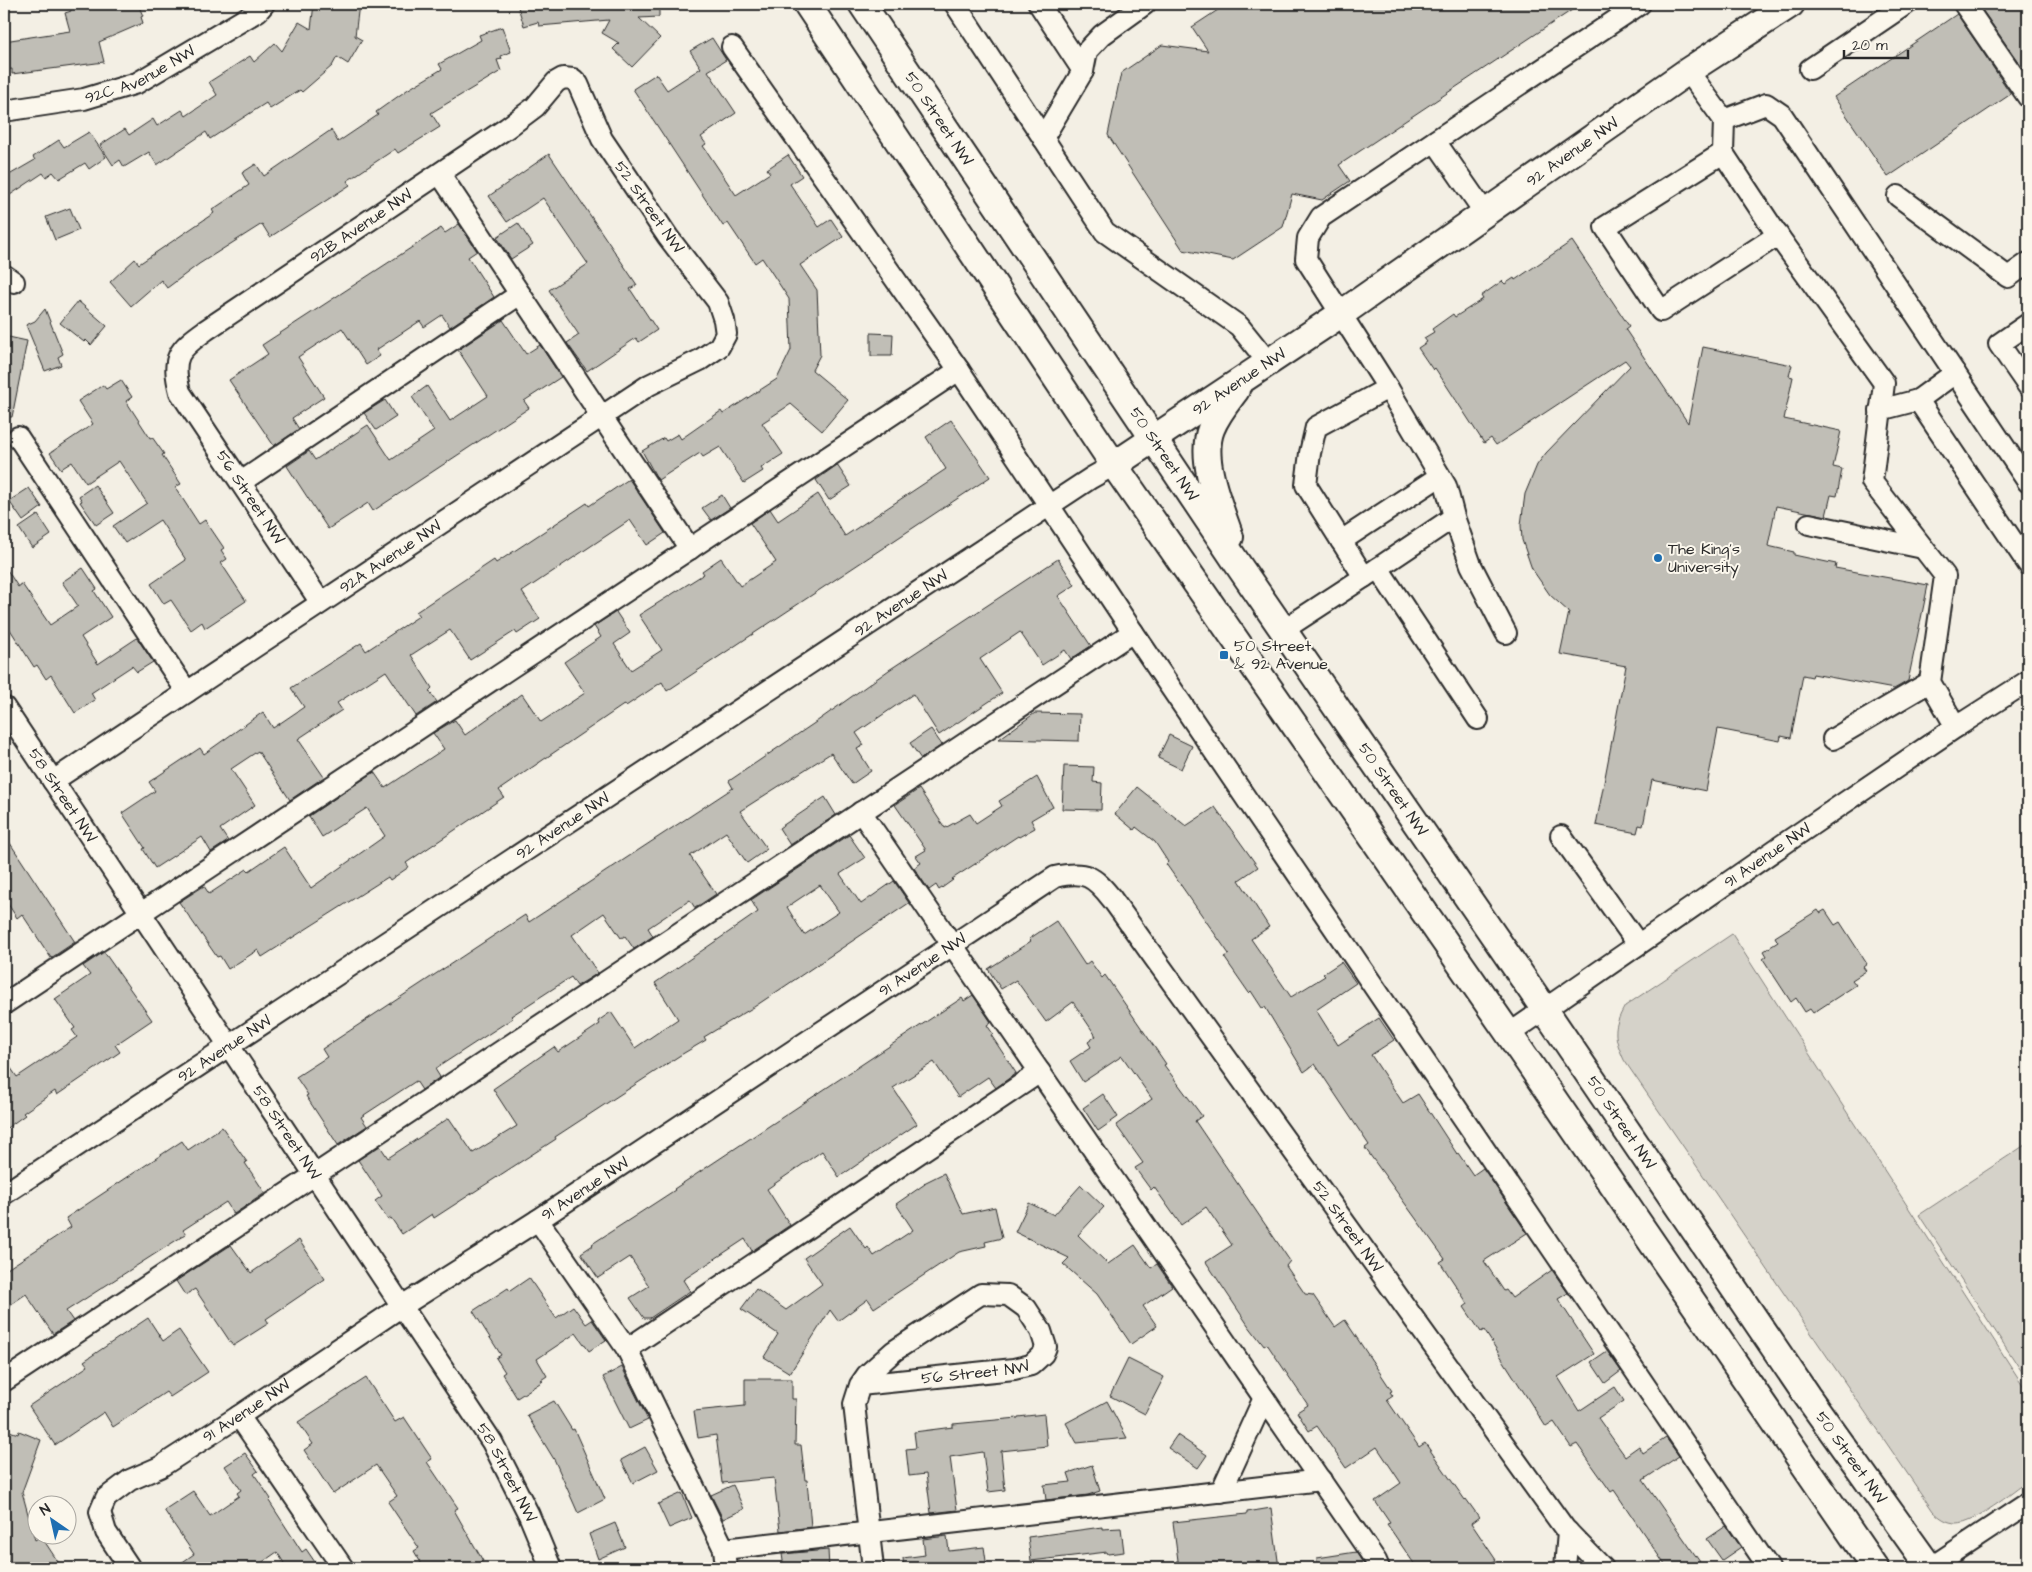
<svg xmlns="http://www.w3.org/2000/svg" width="2032" height="1572" font-family="'Architects Daughter',sans-serif">
  <style>
    .green { fill: #d5d2c9; stroke: #807e7a }
    .building { fill: #c0beb6; stroke: #2b2b2b; fill-rule: evenodd }
    .lines { fill: none; stroke-linecap: round; stroke-linejoin: round }
    .minor-casing { stroke: #2b2b2b; stroke-width: 24 }
    .major-casing { stroke: #2b2b2b; stroke-width: 30 }
    .minor { stroke: #fbf7ec; stroke-width: 20 }
    .major { stroke: #fbf7ec; stroke-width: 26 }
    .poi-dot { fill: #1f6fb2; stroke: #fbf7ec; stroke-width: 2 }
    .labels { text-anchor: middle; dominant-baseline: central; stroke-width: 4; stroke-linejoin: round; paint-order: stroke }
    .street-label { font-size: 16px; fill: #2b2b2b; stroke: #fbf7ec }
    .poi-label { font-size: 16px; fill: #2b2b2b; stroke: #fbf7ec; text-anchor: start }
  </style>
  <rect width="100%" height="100%" fill="#f3efe4"/>
  <filter id="ink" filterUnits="userSpaceOnUse"><feTurbulence type="fractalNoise" baseFrequency=".02" numOctaves="2"/><feDisplacementMap in="SourceGraphic" scale="10" xChannelSelector="R" yChannelSelector="G"/><feConvolveMatrix kernelMatrix="1 2 1 2 8 2 1 2 1" color-interpolation-filters="sRGB"/></filter>
  <g filter="url(#ink)">
    <g class="green">
      <path d="M1732,934L2028,1393V1481C2013,1492 1975,1523 1957,1523C1947,1523 1940,1518 1933,1511L1624,1060C1614,1037 1612,1029 1625,1006Z"/>
      <path d="M2028,1143V1381L1919,1215Z"/>
    </g>
    <g class="building">
      <path d="M69,4H138L143,16L141,17L143,23L99,42L104,62L12,74V69L4,70V41L70,31L65,13L71,11Z"/>
      <path d="M314,4H359L355,36L362,40L348,64L337,57L332,66L302,92L300,90L270,109L266,103L210,139L206,132L157,165L149,152L124,167L120,160L113,165L100,145L125,129L129,135L153,119L157,126L182,110L186,116L217,95L209,82L250,56L254,62L275,43L282,51L299,22L311,29Z"/>
      <path d="M517,4H659V17L639,18L660,38L632,67L613,49L619,43L602,33L609,20L539,26L538,22L524,26Z"/>
      <path d="M1227,4H1581L1339,165L1350,181L1322,200L1292,194L1283,227L1233,260L1183,250L1108,135L1121,73L1162,45L1208,51L1192,27Z"/>
      <path d="M1978,4H2028V76Z"/>
      <path d="M1957,14L2011,94L1888,177L1834,97Z"/>
      <path d="M502,27L511,52L501,56L502,59L497,60L501,71L431,113L440,127L398,153L395,149L347,181L350,185L284,228L270,237L262,224L199,264L167,288L161,280L131,306L110,282L135,259L139,264L214,213L212,210L249,185L242,173L256,164L264,176L331,130L338,142L378,115L376,112L407,90L442,69L439,64L481,40L479,35Z"/>
      <path d="M712,38L726,60L708,71L736,113L701,137L706,144L703,146L708,153L736,195L770,173L767,169L788,155L802,176L790,184L819,227L831,219L843,237L800,265L817,290L820,355L812,370L848,400L822,431L791,404L762,423L783,454L761,468L763,471L744,483L720,447L703,457L700,453L658,480L642,451L664,438L666,441L678,434L681,439L721,411L723,414L777,379L791,350L789,299L762,258L755,263L728,223L723,226L633,89L656,74L667,90L701,68L690,51Z"/>
      <path d="M89,132L106,157L89,169L85,163L59,179L53,172L46,177L43,173L4,199V178L35,160L33,157L59,140L64,147Z"/>
      <path d="M549,154L637,285L630,289L657,330L639,342L636,338L587,371L567,343L579,335L549,290L588,264L543,198L507,222L489,196Z"/>
      <path d="M70,208L79,230L55,240L46,217Z"/>
      <path d="M518,223L533,245L511,259L497,237Z"/>
      <path d="M459,224L477,251L468,257L494,297L450,327L442,315L424,327L420,321L376,350L380,356L366,365L342,328L298,357L324,397L292,418L299,429L274,446L229,380L268,354L262,345L420,242L441,228L445,233Z"/>
      <path d="M1572,241L1629,326L1625,329L1688,423L1703,347L1792,365L1789,376L1793,377L1784,419L1841,431L1833,467L1842,469L1837,496L1831,495L1826,516L1776,506L1768,546L1794,552V555L1836,564L1835,568L1928,585L1908,681L1894,689L1813,674L1812,677L1803,675L1791,738L1781,736L1780,741L1718,729L1706,791L1652,780L1643,826L1639,825L1637,833L1596,825L1626,666L1560,654L1569,612L1550,595L1532,569L1522,540L1521,525L1525,494L1537,465L1546,453L1630,366L1625,360L1496,445L1491,438L1484,443L1435,368L1433,370L1418,348L1427,342L1424,338L1434,332L1432,329L1453,314L1455,317L1483,299L1481,296L1502,281L1505,284L1514,278L1515,280Z"/>
      <path d="M78,301L107,326L91,345L86,340L84,342L60,323Z"/>
      <path d="M45,309L63,354L58,357L61,365L45,371L26,325L35,321Z"/>
      <path d="M503,320L526,354L540,345L561,377L524,401L529,408L373,511L368,503L328,529L287,466L309,451L315,460L368,425L391,460L434,431L412,397L427,386L450,421L488,396L458,350Z"/>
      <path d="M871,333L893,334L892,356H871Z"/>
      <path d="M4,336L27,341L12,417H4Z"/>
      <path d="M121,380L132,397L126,401L150,438L152,437L164,454L162,455L181,484L175,487L199,524L205,520L224,548L221,550L227,559L221,563L246,601L205,628L202,622L191,630L171,600L164,604L151,584L186,560L160,520L125,543L113,526L147,503L119,461L86,483L72,462L61,469L50,453L93,424L78,401L103,385L106,389Z"/>
      <path d="M385,400L396,417L376,430L364,413Z"/>
      <path d="M951,420L990,477L667,691L662,682L626,706L625,704L499,790L504,797L406,863L409,867L390,880L388,877L262,957L258,950L228,969L220,956L217,957L179,902L204,886L209,894L247,869L249,871L284,847L311,888L385,836L367,808L322,837L309,816L374,772L385,788L444,749L433,733L455,720L465,735L522,694L541,722L585,693L564,662L601,637L594,626L616,612L630,633L614,644L631,670L662,650L639,615L704,574L702,571L721,558L740,586L776,562L750,523L770,509L778,521L818,494L845,536L946,469L926,437Z"/>
      <path d="M837,465L851,486L829,500L816,480Z"/>
      <path d="M629,479L665,533L647,545L630,520L522,592L540,619L517,634L515,631L470,660L450,630L411,655L432,688L429,691L437,702L416,716L386,671L337,703L342,710L298,739L324,777L290,800L258,751L231,769L255,805L220,829L228,841L211,852L202,837L155,868L143,849L145,848L122,813L155,791L149,782L200,748L204,754L263,712L273,728L304,707L291,688L361,643L366,651L419,616L416,612L494,560L496,563L587,503L589,506Z"/>
      <path d="M95,485L114,513L96,525L80,502L82,501L79,496Z"/>
      <path d="M29,488L42,507L23,521L9,501Z"/>
      <path d="M722,495L730,508L711,520L702,508Z"/>
      <path d="M38,515L51,535L32,548L19,528Z"/>
      <path d="M1058,559L1075,585L1058,596L1091,646L1071,659L1065,650L1042,665L1020,632L980,659L1002,693L939,735L913,694L856,733L864,745L857,749L871,771L852,784L831,753L740,811L767,849L747,863L726,832L690,856L716,894L695,908L690,900L648,928L653,936L634,949L625,936L621,938L604,913L572,935L598,973L577,986L571,977L511,1016L513,1018L435,1069L440,1077L422,1090L416,1081L361,1117L367,1126L338,1145L306,1096L308,1095L296,1077L327,1057L322,1049L525,915L529,922L733,788L729,781L816,722L889,670Z"/>
      <path d="M4,565L18,587L22,584L50,625L78,606L62,582L83,568L97,589L94,591L111,617L81,637L98,664L137,638L153,662L137,672L132,666L91,693L95,700L75,713L51,675L46,679L37,665L34,667L4,620Z"/>
      <path d="M1035,713L1080,714L1079,741L999,739Z"/>
      <path d="M931,729L942,745L921,759L910,743Z"/>
      <path d="M1169,735L1192,746L1181,769L1158,758Z"/>
      <path d="M1064,766L1094,767L1093,782L1102,783L1101,810L1062,809Z"/>
      <path d="M1037,777L1053,807L1031,820L1035,828L1019,837L1018,836L952,879L953,880L939,890L936,885L929,890L914,868L921,863L916,856L926,850L895,805L919,789L945,828L970,814L976,823L1002,806L999,801Z"/>
      <path d="M1137,787L1186,826L1215,807L1258,867L1239,880L1269,927L1251,939L1291,997L1325,976L1323,974L1341,962L1356,983L1316,1010L1338,1045L1379,1018L1394,1040L1371,1055L1403,1103L1418,1094L1457,1154L1458,1153L1473,1175L1483,1168L1527,1233L1484,1261L1504,1291L1506,1290L1512,1298L1552,1270L1568,1293L1558,1299L1594,1354L1558,1377L1579,1411L1615,1387L1624,1401L1598,1418L1625,1456L1639,1446L1643,1453L1666,1438L1679,1456L1643,1480L1700,1562L1691,1568H1667L1614,1490L1611,1492L1577,1444L1571,1447L1554,1422L1546,1427L1484,1330L1481,1332L1464,1307L1468,1304L1440,1262L1445,1259L1365,1148L1369,1145L1315,1064L1304,1072L1265,1007L1262,1008L1251,991L1249,993L1224,957L1229,954L1166,864L1168,862L1155,842L1136,827L1134,830L1115,814Z"/>
      <path d="M825,797L836,815L790,845L779,828Z"/>
      <path d="M4,834L75,942L51,958L22,914L17,918L4,898Z"/>
      <path d="M849,835L865,858L840,874L861,904L894,881L909,903L754,1007L704,1037L706,1040L679,1056L555,1137L556,1139L511,1168L434,1218L432,1214L402,1234L391,1218L388,1220L375,1201L382,1196L358,1160L380,1146L388,1158L449,1118L473,1153L517,1126L493,1089L554,1047L558,1052L600,1024L598,1021L611,1012L635,1048L663,1029L678,1019L655,983L758,912L751,900ZM820,885L839,912L804,935L787,907Z"/>
      <path d="M1818,910L1820,913L1825,910L1835,925L1840,922L1867,964L1863,967L1866,971L1852,980L1856,985L1813,1013L1810,1009L1805,1012L1796,998L1791,1002L1763,959L1767,956L1764,951L1778,942L1775,937Z"/>
      <path d="M1056,921L1085,965L1090,961L1102,978L1105,975L1166,1064L1164,1065L1202,1116L1195,1121L1290,1261L1286,1266L1305,1294L1313,1295L1335,1327L1345,1320L1392,1391L1390,1392L1393,1396L1387,1400L1419,1447L1425,1443L1465,1500L1466,1499L1479,1517L1471,1523L1496,1560L1483,1568H1417L1387,1524L1390,1523L1375,1501L1401,1483L1377,1447L1346,1468L1317,1426L1309,1431L1297,1412L1308,1405L1267,1344L1264,1346L1248,1325L1206,1262L1232,1245L1206,1207L1181,1225L1154,1187L1151,1190L1135,1168L1143,1163L1116,1125L1152,1099L1122,1056L1083,1082L1070,1061L1091,1047L1088,1042L1096,1036L1073,1002L1046,1022L1016,980L1001,989L988,969L1031,941L1029,939Z"/>
      <path d="M104,952L152,1020L115,1045L120,1052L57,1095L55,1091L23,1113L25,1115L4,1130V1058L17,1077L77,1037L72,1030L75,1028L55,999L90,975L83,966Z"/>
      <path d="M973,995L991,1022L987,1025L993,1034L991,1035L1016,1073L996,1088L988,1077L958,1097L934,1062L893,1088L917,1124L839,1177L822,1151L767,1189L790,1225L752,1251L745,1239L683,1280L690,1291L650,1318H644L630,1298L649,1286L630,1257L598,1278L581,1253L593,1245L592,1244L675,1190L674,1189L962,998L964,1001Z"/>
      <path d="M1103,1094L1118,1117L1098,1131L1083,1108Z"/>
      <path d="M222,1127L247,1162L245,1163L265,1193L234,1214L226,1202L183,1230L186,1234L66,1311L73,1321L53,1334L26,1294L4,1309V1271L71,1227L66,1218L182,1141L188,1150Z"/>
      <path d="M944,1173L963,1214L995,1207L1002,1238L985,1242L986,1246L959,1252L874,1308L868,1299L838,1321L830,1310L790,1373L764,1357L778,1334L741,1309L756,1289L786,1310L822,1284L804,1258L850,1226L866,1249L868,1247L874,1256L913,1230L896,1204L925,1184L924,1183Z"/>
      <path d="M1081,1185L1104,1207L1078,1235L1108,1264L1135,1245L1151,1268L1157,1264L1172,1286L1143,1306L1157,1326L1131,1344L1097,1294L1063,1264L1069,1258L1015,1232L1029,1203L1054,1215Z"/>
      <path d="M299,1240L325,1279L266,1319L269,1323L233,1346L195,1289L185,1295L176,1281L231,1245L251,1273Z"/>
      <path d="M529,1278L556,1318L573,1306L586,1324L592,1320L606,1340L589,1351L576,1333L537,1359L547,1376L541,1380L543,1381L517,1398L502,1374L505,1372L496,1358L501,1355L473,1311L508,1288L510,1291Z"/>
      <path d="M148,1318L163,1341L179,1330L208,1372L170,1397L166,1392L113,1427L104,1412L55,1445L29,1406L88,1366L84,1361Z"/>
      <path d="M1607,1351L1621,1371L1605,1383L1591,1362Z"/>
      <path d="M1128,1359L1164,1377L1145,1414L1110,1396Z"/>
      <path d="M622,1367L648,1420L629,1429L603,1377Z"/>
      <path d="M366,1378L395,1422L404,1417L432,1459L427,1462L458,1508L454,1510L483,1561L471,1568H424L414,1551L419,1548L388,1502L397,1496L376,1465L333,1494L304,1450L313,1444L298,1422Z"/>
      <path d="M745,1379H792V1399H796L795,1445H801L805,1480H807L811,1527L780,1531L774,1478L722,1483L716,1435L698,1438L694,1411L745,1406Z"/>
      <path d="M554,1401L572,1430L574,1429L605,1499L578,1513L555,1461L527,1415Z"/>
      <path d="M1107,1401L1127,1438L1077,1443L1066,1423Z"/>
      <path d="M1044,1414L1047,1446L1001,1451L1005,1490L988,1492L983,1452L950,1457L957,1510L931,1513L926,1474L909,1476L906,1449L916,1448L914,1432L953,1427V1424L1018,1418V1417Z"/>
      <path d="M4,1429L18,1434L19,1431L41,1440L22,1492L35,1540L41,1536L62,1568H12L4,1556Z"/>
      <path d="M1177,1435L1207,1455L1198,1468L1168,1448Z"/>
      <path d="M645,1447L658,1470L633,1483L621,1460Z"/>
      <path d="M245,1453L258,1471L254,1474L271,1499L269,1501L302,1552L306,1549L319,1568H276L284,1563L277,1552L254,1568H174L194,1554L164,1510L193,1491L210,1516L239,1496L237,1493L241,1490L225,1466Z"/>
      <path d="M1092,1465L1100,1491L1088,1495L1046,1500L1044,1485L1071,1482L1068,1473Z"/>
      <path d="M733,1485L744,1509L723,1519L711,1495Z"/>
      <path d="M682,1493L692,1518L669,1528L658,1504Z"/>
      <path d="M1271,1508L1279,1568H1179L1173,1522L1247,1514V1512Z"/>
      <path d="M615,1523L625,1547L598,1559L589,1534Z"/>
      <path d="M1726,1526L1741,1547L1722,1560L1707,1539Z"/>
      <path d="M1102,1527V1529L1121,1528L1124,1552L1108,1554L1107,1552L1031,1561L1028,1537Z"/>
      <path d="M947,1536L949,1551L984,1547L987,1568H904L903,1558L925,1555L923,1539Z"/>
      <path d="M828,1550L829,1568H784L782,1554Z"/>
      <path d="M1356,1552L1366,1568H1317V1558Z"/>
    </g>
    <g class="lines">
      <defs>
        <g id="minor">
          <path d="M955,4L1105,232L1239,326L1268,362"/>
          <path d="M1039,4L1083,71L1043,138"/>
          <path d="M1964,4L2028,97"/>
          <path d="M732,47L959,370L1133,632L1769,1568"/>
          <path d="M1810,69L1906,4"/>
          <path d="M1083,71L1087,51L1102,35L1145,4"/>
          <path d="M1688,71L1724,120L1723,153L1774,230L1884,383L1872,482L1945,576L1930,682L1956,727"/>
          <path id="s1" d="M4,111L84,99L137,83L258,11L264,4"/>
          <path d="M1724,120L1766,104L1782,115L2028,482"/>
          <path d="M1435,141L1485,213"/>
          <path d="M1723,153L1605,227L1661,311L1778,235"/>
          <path d="M440,174L690,549"/>
          <path d="M1898,196L2008,277L2028,263"/>
          <path d="M4,275L14,282"/>
          <path d="M2028,324L1999,344L2028,386"/>
          <path d="M1918,400L1955,373"/>
          <path d="M1880,410L1918,400L2028,564"/>
          <path d="M18,437L187,692"/>
          <path d="M241,482L520,294"/>
          <path d="M1809,524L1923,548"/>
          <path d="M1341,541L1440,476"/>
          <path d="M1378,568L1478,719"/>
          <path d="M1364,577L1306,485L1310,453L1316,427L1388,388"/>
          <path d="M1283,630L1378,568L1454,517"/>
          <path d="M1506,633L1471,565L1454,517L1446,486L1388,388L1306,259L1308,238L1321,217L1640,4"/>
          <path id="s2" d="M4,707L492,1442L529,1515L551,1568"/>
          <path d="M1833,739L1930,682"/>
          <path id="s3" d="M53,781L649,385L700,360L719,347L726,334L724,320L718,302L668,237L602,139L578,84L573,79L563,78L556,82L535,107L507,128L206,330C178,350 171,357 180,392L321,603"/>
          <path d="M861,812L1376,1561L1379,1568"/>
          <path d="M1561,836L1638,944"/>
          <path d="M4,1004L959,370"/>
          <path id="s4" d="M1509,1034L1791,839L1956,727L2028,681"/>
          <path id="s5" d="M4,1194L1091,478L1114,465"/>
          <path d="M538,1220L627,1349L1040,1072"/>
          <path d="M627,1349L724,1549L1321,1480"/>
          <path d="M4,1381L1133,632"/>
          <path id="s6" d="M860,1385L1014,1369L1031,1365L1043,1354L1046,1347L1041,1331L1026,1308L1008,1295L981,1294L894,1351L867,1375L860,1385L854,1404L873,1568"/>
          <path d="M239,1416L343,1568"/>
          <path d="M1221,1492L1264,1398"/>
          <path d="M724,1549L726,1568"/>
          <path id="s7" d="M130,1568L106,1532L100,1512L106,1498L130,1480L160,1467L239,1416L402,1306L538,1220L1055,877C1085,870 1094,876 1112,899L1565,1529L1603,1568"/>
          <path d="M1565,1568L1568,1532"/>
          <path d="M1930,1568L2028,1503"/>
        </g>
        <g id="major">
          <path d="M807,4L1114,465L1509,1034L1875,1568"/>
          <path id="s8" d="M862,4L1241,569L1545,1010L1807,1396L1930,1568"/>
          <path id="s9" d="M1114,465L1341,314L1688,71L1791,4"/>
          <path d="M1230,537C1220,507 1199,460 1211,429C1217,414 1227,402 1236,390"/>
        </g>
      </defs>
      <use href="#minor" class="minor-casing"/>
      <use href="#major" class="major-casing"/>
      <use href="#minor" class="minor"/>
      <use href="#major" class="major"/>
    </g>
  </g>
  <g class="poi-dot">
    <circle cx="1658" cy="558" r="5"/>
    <rect x="1219" y="650" width="10" height="10" rx="2.5"/>
  </g>
  <g class="labels">
    <g class="street-label">
      <text stroke="none"><textPath href="#s1" startOffset="142">92C Avenue NW</textPath></text>
      <text stroke="none"><textPath href="#s8" startOffset="138">50 Street NW</textPath></text>
      <text stroke="none"><textPath href="#s9" startOffset="555">92 Avenue NW</textPath></text>
      <text transform="translate(649 207) rotate(55)">52 Street NW</text>
      <text transform="translate(361 226) rotate(-34)">92B Avenue NW</text>
      <text stroke="none"><textPath href="#s9" startOffset="150">92 Avenue NW</textPath></text>
      <text stroke="none"><textPath href="#s8" startOffset="542">50 Street NW</textPath></text>
      <text stroke="none"><textPath href="#s3" startOffset="1760">56 Street NW</textPath></text>
      <text stroke="none"><textPath href="#s3" startOffset="405">92A Avenue NW</textPath></text>
      <text stroke="none"><textPath href="#s5" startOffset="1074">92 Avenue NW</textPath></text>
      <text stroke="none"><textPath href="#s8" startOffset="948">50 Street NW</textPath></text>
      <text stroke="none"><textPath href="#s2" startOffset="106">58 Street NW</textPath></text>
      <text stroke="none"><textPath href="#s5" startOffset="669">92 Avenue NW</textPath></text>
      <text stroke="none"><textPath href="#s4" startOffset="314">91 Avenue NW</textPath></text>
      <text stroke="none"><textPath href="#s7" startOffset="1055">91 Avenue NW</textPath></text>
      <text stroke="none"><textPath href="#s5" startOffset="264">92 Avenue NW</textPath></text>
      <text stroke="none"><textPath href="#s8" startOffset="1352">50 Street NW</textPath></text>
      <text stroke="none"><textPath href="#s2" startOffset="511">58 Street NW</textPath></text>
      <text stroke="none"><textPath href="#s7" startOffset="650">91 Avenue NW</textPath></text>
      <text stroke="none"><textPath href="#s7" startOffset="1684">52 Street NW</textPath></text>
      <text stroke="none"><textPath href="#s6" startOffset="116">56 Street NW</textPath></text>
      <text stroke="none"><textPath href="#s7" startOffset="245">91 Avenue NW</textPath></text>
      <text stroke="none"><textPath href="#s8" startOffset="1758">50 Street NW</textPath></text>
      <text stroke="none"><textPath href="#s2" startOffset="916">58 Street NW</textPath></text>
    </g>
    <g class="poi-label">
      <text x="1668" y="549">The King's<tspan x="1668" dy="18">University</tspan></text>
      <text x="1234" y="646">50 Street<tspan x="1234" dy="18">&amp; 92 Avenue</tspan></text>
    </g>
  </g>
  <rect width="2032" height="1572" fill="none" stroke="#fbf7ec" stroke-width="20"/>
  <rect x="10" y="10" width="2012" height="1552" fill="none" stroke="#2b2b2b" stroke-width="2" filter="url(#ink)"/>
  <g transform="translate(52 1520) rotate(326)"><circle r="24" fill="#fbf7ec" stroke="#a8a59f"/>
  <path d="M0-4L9 19L0 12L-9 19Z" fill="#1f6fb2"/>
  <text y="-8" font-size="14" font-weight="bold" text-anchor="middle" fill="#2b2b2b">N</text>
  </g>
  <path d="M1844 50v8h64v-8" fill="none" stroke="#2b2b2b" stroke-width="2.5"/>
  <text x="1852" y="50" font-size="15" fill="#2b2b2b" stroke="#fbf7ec" stroke-width="4" paint-order="stroke">20 m</text>
</svg>
